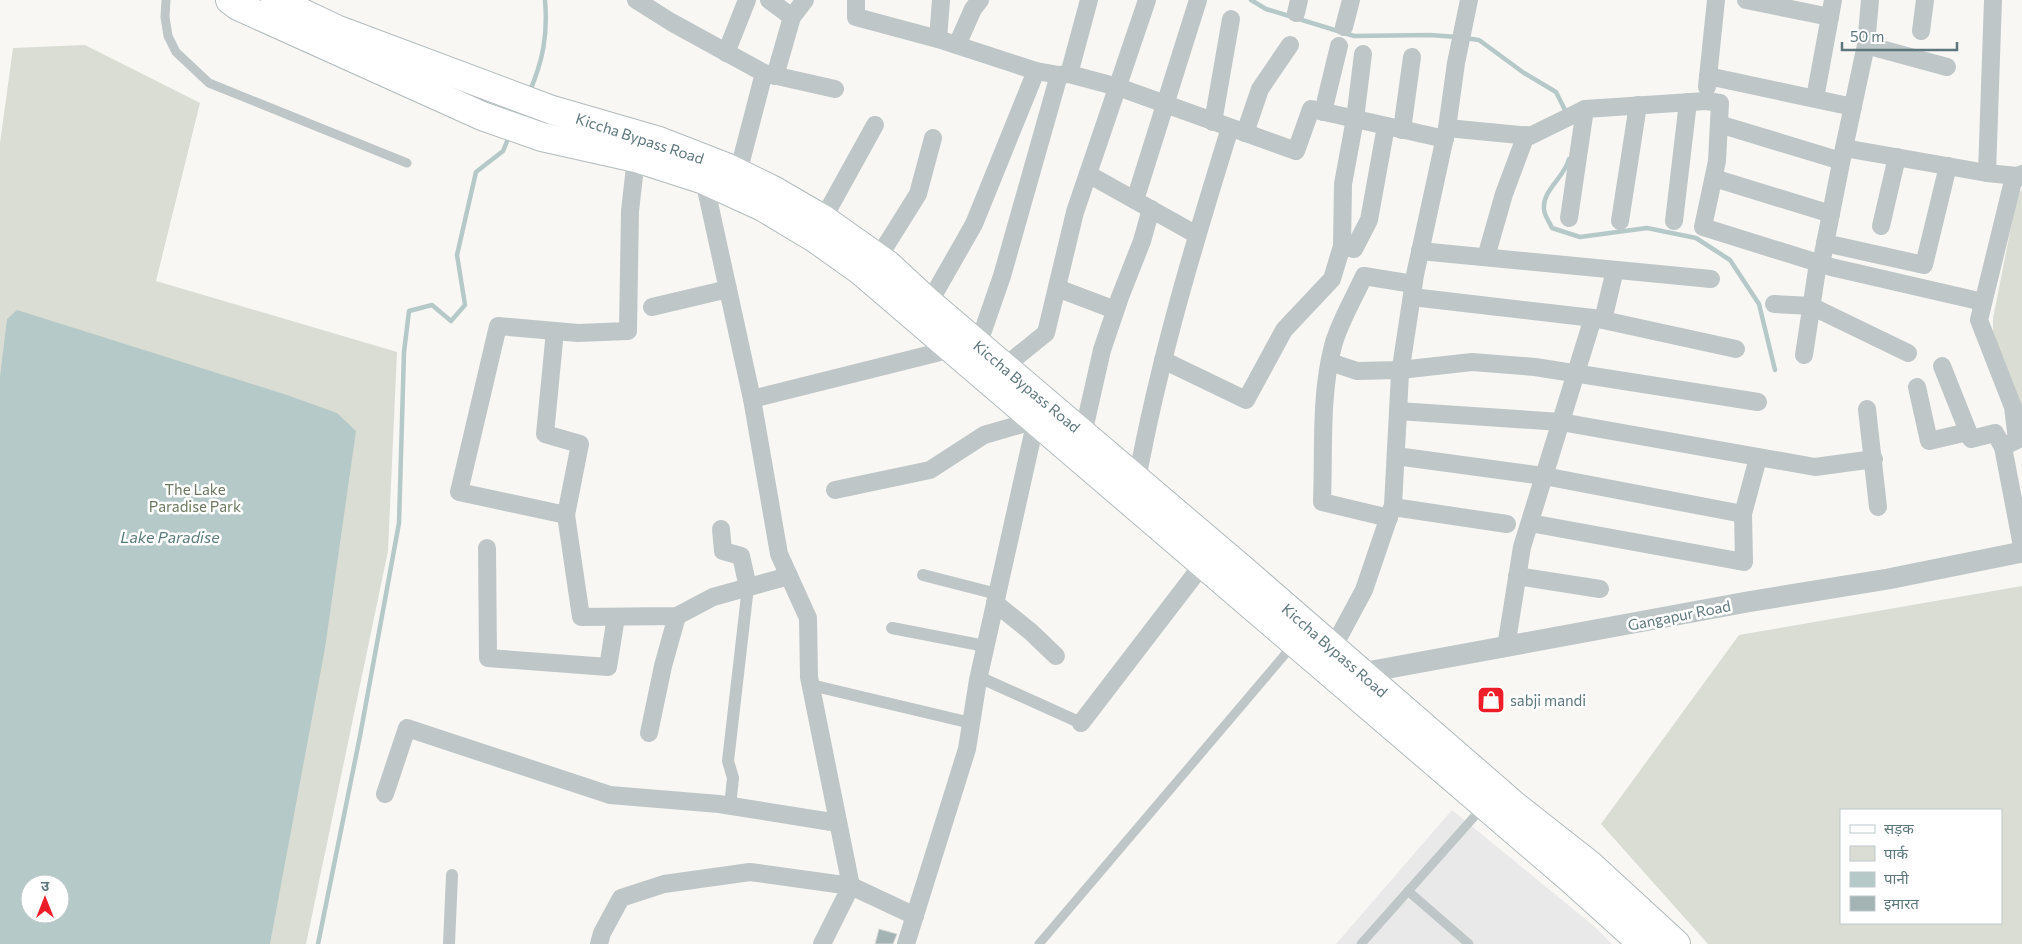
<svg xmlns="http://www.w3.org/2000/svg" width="2022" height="944" font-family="Commissioner,'Noto Sans Devanagari',sans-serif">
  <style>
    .built { fill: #e8e9e8 }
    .green { fill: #daddd3; fill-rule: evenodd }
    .water { fill: #b5c9c8; fill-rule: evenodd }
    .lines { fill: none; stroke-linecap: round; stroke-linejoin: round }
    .stream { stroke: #b5c9c8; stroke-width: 4.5 }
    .building { fill: #a4b4b5; stroke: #d9d9d7 }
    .primary-casing { stroke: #b1babc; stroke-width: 30 }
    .service { stroke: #bec6c7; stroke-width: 9 }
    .pedestrian { stroke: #bec6c7; stroke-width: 12 }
    .minor { stroke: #bec6c7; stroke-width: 18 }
    .tertiary { stroke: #bec6c7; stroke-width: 21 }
    .primary { stroke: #fff; stroke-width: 28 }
    .labels { text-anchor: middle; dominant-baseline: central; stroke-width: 5; stroke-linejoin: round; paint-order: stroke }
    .street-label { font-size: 15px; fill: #5d777c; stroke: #fff }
    .park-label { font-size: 15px; fill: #6c7960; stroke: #fff }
    .poi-label { font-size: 15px; fill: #5d777c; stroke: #fff; text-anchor: start }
    .water-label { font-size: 16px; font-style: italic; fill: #5b7c7c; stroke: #fff }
  </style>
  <rect width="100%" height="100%" fill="#f8f7f4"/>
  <path class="built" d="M1452,810L1595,927L1612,944H1336Z"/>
  <g class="green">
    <path d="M85,45L200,103L156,281L397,352L388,551L306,944H0V143L13,48ZM30,884H60V914H30Z"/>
    <path d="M2022,190V412H2020L1993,332V318L2018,192Z"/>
    <path d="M2022,586V944H1708L1601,824L1739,635ZM2001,810V923H1841V810Z"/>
  </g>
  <path class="water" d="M17,310L287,395L337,413L356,431L325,648L270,944H0V377L7,319ZM30,884H60V914H30Z"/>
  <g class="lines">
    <g class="stream">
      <path d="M1251,0L1266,9L1354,36L1430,35L1457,37"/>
      <path d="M1465,38L1479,40L1524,73L1556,92L1567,114"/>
      <path d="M529,93C543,61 548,35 545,0"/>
      <path d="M1569,159C1565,177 1542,190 1544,209C1544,215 1550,223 1552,228L1580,237L1647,228L1696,238L1730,260L1759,304L1775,370"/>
      <path d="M318,944L360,736L399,523L404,352L409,311L432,305L451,321L465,305L457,255L476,172L503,151L510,134"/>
    </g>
  </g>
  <path class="building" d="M879,929L897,934L893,944H875Z"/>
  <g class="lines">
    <defs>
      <g id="primary">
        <path d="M230,0L238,6L482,116L542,137L636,158L704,180L763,207L816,239L861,271L1571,879L1643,944"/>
        <path d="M275,0L336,29L552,110L659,141L726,167L773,190L823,219L888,265L929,303L1243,570L1515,806L1590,865L1676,944"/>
      </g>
    </defs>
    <use href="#primary" class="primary-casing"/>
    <g class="service">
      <path d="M166,0L165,17L168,36L176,52L209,83L407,163"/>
      <path d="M1408,891L1469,944"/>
      <path d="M1039,944L1293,645"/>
      <path d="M1361,944L1482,808"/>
    </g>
    <g class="pedestrian">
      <path d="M923,575L997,594"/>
      <path d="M892,628L985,646"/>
      <path d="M979,677L1081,723"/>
      <path d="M811,685L971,723"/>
      <path d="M730,806L733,778L728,761L748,587"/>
      <path d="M449,944L452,875"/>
    </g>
    <g class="minor">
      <path d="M636,0L671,22L764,73L835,89"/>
      <path d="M769,0L792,17"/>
      <path d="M856,0V17L938,39L1036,71L1059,75L1069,74L1118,87L1296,151L1311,109L1445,139"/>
      <path d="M1746,0L1830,17"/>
      <path d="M1296,13L1299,0"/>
      <path d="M1344,27L1351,0"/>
      <path d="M1921,31L1925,0"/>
      <path d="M938,39L941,0"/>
      <path d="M957,45L973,9L980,0"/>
      <path d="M1866,45L1947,67"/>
      <path d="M726,53L747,0"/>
      <path d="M1069,74L1089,0"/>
      <path d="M775,76L792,17L805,0"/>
      <path d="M1708,76L1853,107"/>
      <path d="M1707,87L1716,0"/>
      <path d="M1815,98L1833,0"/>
      <path d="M1323,112L1339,46"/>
      <path d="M1213,122L1231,19"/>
      <path d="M1719,124L1841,161"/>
      <path d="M1447,128L1530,136L1585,109L1706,101L1720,103L1717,161L1703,227L1831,267L1983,302"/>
      <path d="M1402,130L1412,57"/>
      <path d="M1245,133L1260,89L1290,45"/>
      <path d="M1844,148L1866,45L1870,0"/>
      <path d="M636,158L630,211L628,331L578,333L498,326L459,492L566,515L581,617L677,616L713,597L789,576"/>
      <path d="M738,173L764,73"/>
      <path d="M1987,173L1993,0"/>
      <path d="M1088,174L1197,235"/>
      <path d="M2022,174L2017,176L2012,185L1979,320L2013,407L2017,440L2003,447L2022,546"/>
      <path d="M1714,178L1831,214"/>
      <path d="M704,180L752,399L779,554L808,618L809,677L851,886L915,916"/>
      <path d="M1135,200L1198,0"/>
      <path d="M1569,218L1585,109"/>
      <path d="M823,219L875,125"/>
      <path d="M1620,221L1638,105"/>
      <path d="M1674,221L1688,102"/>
      <path d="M1881,226L1897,157"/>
      <path d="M1825,243L1924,265L1948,166"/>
      <path d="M1342,246L1354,249L1369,220L1386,126"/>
      <path d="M1420,251L1711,279"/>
      <path d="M1486,257L1504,194L1526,135"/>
      <path d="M878,258L918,194L933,138"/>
      <path d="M1821,264L1844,148L1987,173L2017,176"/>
      <path d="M1057,288L1115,310"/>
      <path d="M1412,297L1593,318"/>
      <path d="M929,303L974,224L1036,71"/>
      <path d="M1774,304L1811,306L1908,353"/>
      <path d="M652,307L728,289"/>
      <path d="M1603,320L1736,349"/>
      <path d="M555,331L545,434L580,444L566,515"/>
      <path d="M978,345L1002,276L1059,75"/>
      <path d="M1804,355L1818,263"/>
      <path d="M1163,360L1246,400L1284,330L1332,279L1342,246L1343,184L1355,119L1363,54"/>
      <path d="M1330,362L1357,371L1400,370L1472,362L1535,367L1758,402"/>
      <path d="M1942,366L1971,439L1995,433L2003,447"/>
      <path d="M1004,367L1046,333L1075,212L1147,0"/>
      <path d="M1917,387L1929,441L1968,432"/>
      <path d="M752,399L952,349"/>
      <path d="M1867,409L1878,507"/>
      <path d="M1398,411L1561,422L1815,467L1874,459"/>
      <path d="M1083,434L1102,350L1120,297L1142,241L1151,209"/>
      <path d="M1396,456L1544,476L1743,514"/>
      <path d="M1137,480C1159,360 1194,244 1230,128"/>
      <path d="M835,490L930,470L984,435L1036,420L978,680L967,749L906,944"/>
      <path d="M1393,507L1507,524"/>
      <path d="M1389,518L1322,502C1324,450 1320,395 1333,346C1338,325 1355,296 1364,276L1413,284"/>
      <path d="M1530,523L1744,562L1743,514L1758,458"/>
      <path d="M721,529L723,551L741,556L748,587"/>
      <path d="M487,548L488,658L608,667L616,617"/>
      <path d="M1517,576L1600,589"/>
      <path d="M995,603L1031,632L1056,656"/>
      <path d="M1506,647L1522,547L1593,318L1603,320L1615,270"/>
      <path d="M1328,657L1364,590L1393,505L1400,374L1415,275L1447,128L1456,63L1469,0"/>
      <path d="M1081,723L1203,564"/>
      <path d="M649,733L663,666L677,616"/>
      <path d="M385,794L407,728L610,795L719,804L838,823"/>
      <path d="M599,944L602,933L621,898L664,884L750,872L851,886L822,944"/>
    </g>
    <path class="tertiary" d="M1351,675L1747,602L1888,579L2022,552"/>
    <use href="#primary" class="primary"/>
  </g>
  <defs>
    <symbol id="shop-square" viewBox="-11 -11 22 22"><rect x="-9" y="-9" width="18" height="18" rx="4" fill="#ef1d2a" stroke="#fff"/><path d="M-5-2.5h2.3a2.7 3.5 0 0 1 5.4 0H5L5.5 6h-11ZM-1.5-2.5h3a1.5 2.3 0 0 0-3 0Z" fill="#fff"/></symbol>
  </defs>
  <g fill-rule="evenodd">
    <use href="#shop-square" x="1475" y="684" width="32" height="32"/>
  </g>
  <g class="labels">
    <g class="street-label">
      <text transform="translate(640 138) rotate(18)">Kiccha Bypass Road</text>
      <text transform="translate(1027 386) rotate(40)">Kiccha Bypass Road</text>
      <text transform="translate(1679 615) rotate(-11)">Gangapur Road</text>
      <text transform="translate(1335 650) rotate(41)">Kiccha Bypass Road</text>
    </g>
    <g class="park-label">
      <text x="195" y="489">The Lake<tspan x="195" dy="17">Paradise Park</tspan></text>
    </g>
    <g class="poi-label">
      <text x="1510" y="700">sabji mandi</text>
    </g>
    <g class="water-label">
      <text x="170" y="536">Lake Paradise</text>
    </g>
  </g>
  <rect x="1840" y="809" width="162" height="115" fill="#ffffff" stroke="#bec9cb"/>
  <rect x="1850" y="825" width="25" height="8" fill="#ffffff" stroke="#bec9cb"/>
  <text x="1884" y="834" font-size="15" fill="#5d777c">सड़क</text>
  <rect x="1850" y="846" width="25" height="15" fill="#daddd3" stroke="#bec9cb"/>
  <text x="1884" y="859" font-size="15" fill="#5d777c">पार्क</text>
  <rect x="1850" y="872" width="25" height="15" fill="#b5c9c8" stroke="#bec9cb"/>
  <text x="1884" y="884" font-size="15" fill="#5d777c">पानी</text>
  <rect x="1850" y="896" width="25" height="15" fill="#a4b4b5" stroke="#bec9cb"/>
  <text x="1884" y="909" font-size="15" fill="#5d777c">इमारत</text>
  <g transform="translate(45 899)"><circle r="24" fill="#ffffff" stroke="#bec9cb"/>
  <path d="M0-4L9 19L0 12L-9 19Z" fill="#ef1d2a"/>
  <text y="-8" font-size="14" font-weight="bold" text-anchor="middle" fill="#5d777c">उ</text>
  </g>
  <path d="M1842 42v8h115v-8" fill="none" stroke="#5d777c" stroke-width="2.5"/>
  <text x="1850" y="42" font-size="15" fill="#5d777c" stroke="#ffffff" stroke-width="4" paint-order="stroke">50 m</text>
</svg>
